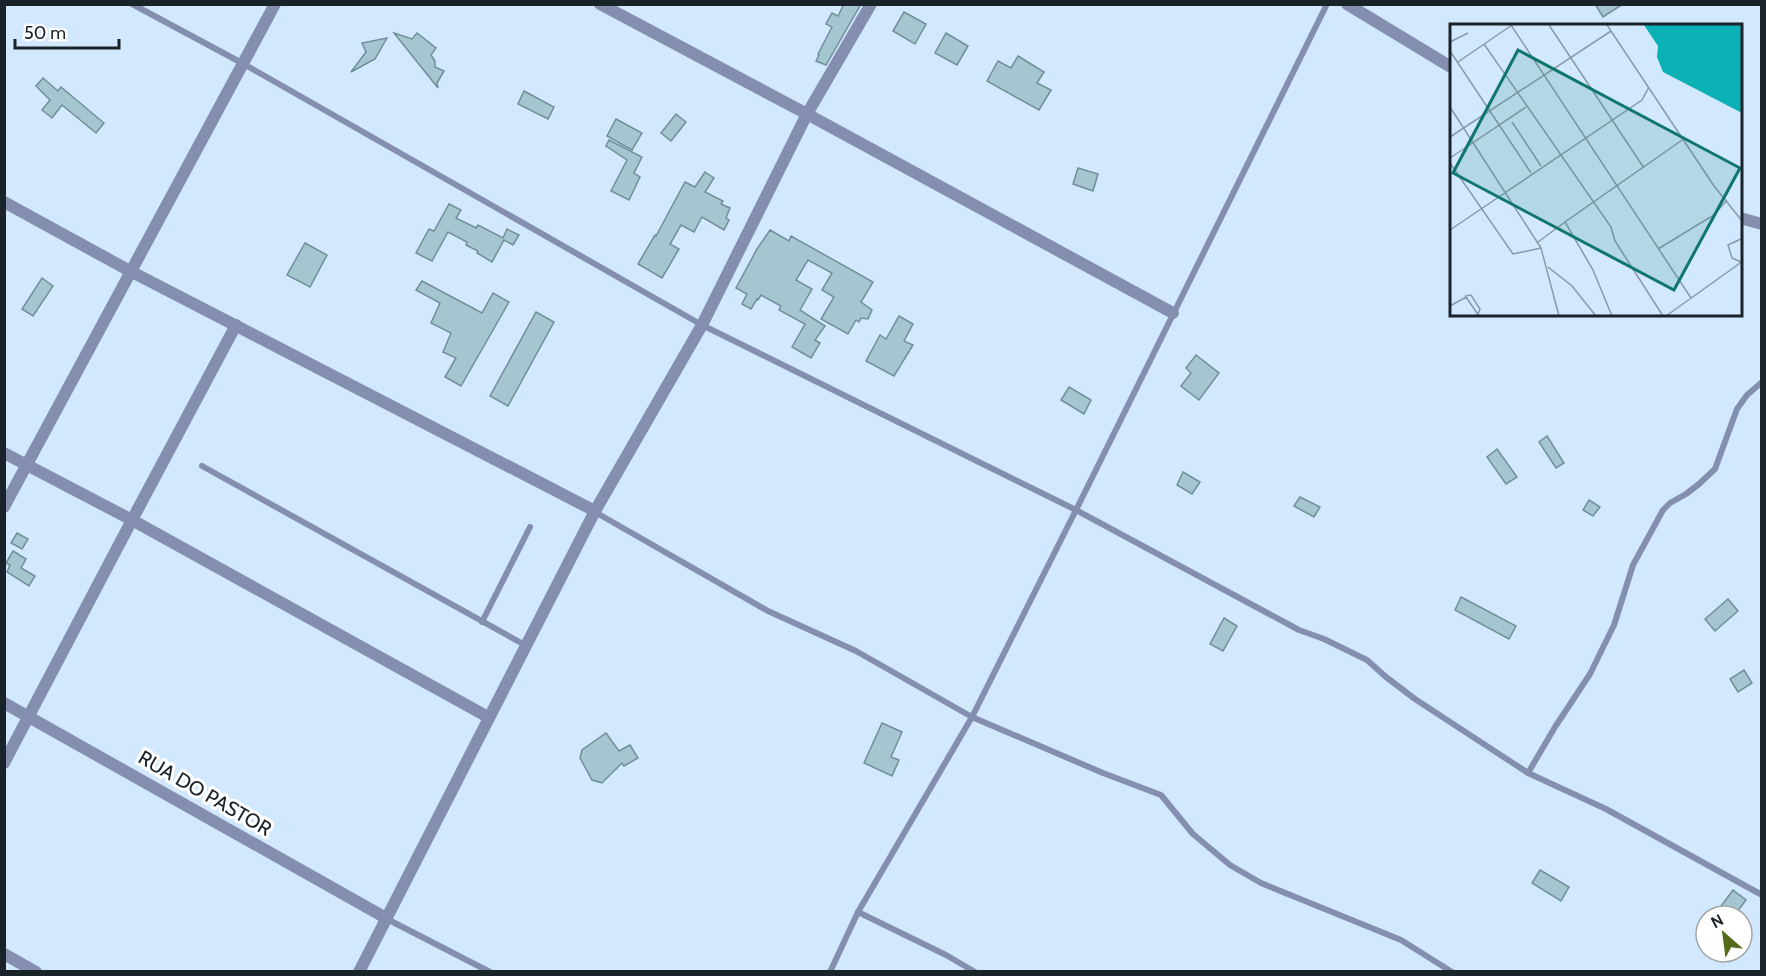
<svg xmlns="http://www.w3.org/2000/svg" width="1766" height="976" font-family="Cabin,sans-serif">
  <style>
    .building { fill: #a5c5d0; stroke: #708f9a; stroke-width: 1.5 }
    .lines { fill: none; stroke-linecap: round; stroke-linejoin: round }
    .lane { stroke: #848fb0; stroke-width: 6 }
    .street { stroke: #848fb0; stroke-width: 12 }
    .labels { text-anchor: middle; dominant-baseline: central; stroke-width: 6; stroke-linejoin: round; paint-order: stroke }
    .street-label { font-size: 20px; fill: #1a222a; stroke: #fff }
    .inset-road { fill: none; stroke: #8899a9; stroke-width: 1.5 }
    .view { fill: #0f766e; fill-opacity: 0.15; stroke: #0f766e; stroke-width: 3 }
    .inset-edge { fill: none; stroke: #1a222a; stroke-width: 3 }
  </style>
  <rect width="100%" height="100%" fill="#d2e8fe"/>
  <g class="building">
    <path d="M844,4H861L826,65L816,61L819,55L818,54L832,27L826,24L832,13L838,16Z"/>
    <path d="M1595,4H1623L1603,17Z"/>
    <path d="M904,12L926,24L915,44L893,31Z"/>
    <path d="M394,33L412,39L417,33L436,48L431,55L435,61V67L444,71L437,83L438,88Z"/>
    <path d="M946,33L968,46L957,65L935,53Z"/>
    <path d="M387,38L375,59L351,72L366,52L362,43Z"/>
    <path d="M1018,56L1044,72L1037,83L1051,90L1039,110L987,81L998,61L1011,68Z"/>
    <path d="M43,78L58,91L61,87L104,123L96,133L62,105L52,118L42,110L50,100L36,86Z"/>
    <path d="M524,91L554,107L548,119L518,104Z"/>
    <path d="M676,114L686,122L671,141L661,133Z"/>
    <path d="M616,119L642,133L632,150L607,136Z"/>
    <path d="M609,140L642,157L634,173L640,177L629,200L611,191L627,160L606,146Z"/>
    <path d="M1078,168L1098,174L1093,191L1073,184Z"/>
    <path d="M705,172L714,178L705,192L723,201L721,204L730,208L726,218L729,220L724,230L702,217L694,232L681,225L670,244L679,249L662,278L638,264L655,235L656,236L685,182L695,187Z"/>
    <path d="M449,204L461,210L456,218L476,228L478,225L503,238L507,229L519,235L513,245L504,240L492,262L477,253L478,251L466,245L467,242L448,232L432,261L416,253L429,229L434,231Z"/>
    <path d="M770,230L789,241L791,236L873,282L861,302L872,310L868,319L861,318L859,322L856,320L848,334L821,319L834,297L822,290L832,273L808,260L796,280L812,289L800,310L825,326L815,340L820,343L811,358L792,347L805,324L779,310L781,306L761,295L758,300L757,299L751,309L742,304L747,294L736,288L757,249Z"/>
    <path d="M305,243L327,255L310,287L287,275Z"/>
    <path d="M42,278L53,286L33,316L22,309Z"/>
    <path d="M422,281L482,313L493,293L509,302L461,386L445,377L456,358L443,352L451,333L431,323L440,303L416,290Z"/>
    <path d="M536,312L554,322L508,406L490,396Z"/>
    <path d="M899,316L913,324L904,341L913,345L894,376L866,361L880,335L886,339Z"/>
    <path d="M1196,355L1219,373L1199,400L1181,386L1191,373L1186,368Z"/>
    <path d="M1069,387L1091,400L1084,414L1061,400Z"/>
    <path d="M1547,436L1564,463L1556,468L1539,442Z"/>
    <path d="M1497,449L1517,477L1506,484L1487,457Z"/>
    <path d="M1183,472L1200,482L1192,494L1177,485Z"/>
    <path d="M1300,497L1320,507L1314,517L1294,506Z"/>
    <path d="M1589,500L1600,507L1593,516L1583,510Z"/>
    <path d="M17,533L28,539L22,549L11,543Z"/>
    <path d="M13,551L26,559L21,568L35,576L29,586L7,572L10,565L6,563Z"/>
    <path d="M1461,597L1516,626L1509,639L1455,610Z"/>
    <path d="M1728,599L1738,611L1715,631L1705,619Z"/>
    <path d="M1224,618L1237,626L1223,651L1210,644Z"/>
    <path d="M1744,670L1752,683L1738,692L1730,679Z"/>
    <path d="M882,723L902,732L891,757L899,760L892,776L864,763Z"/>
    <path d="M606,733L619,751L630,745L638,758L624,766L622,763L602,783L592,780L580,758L582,750Z"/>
    <path d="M1540,870L1569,887L1561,901L1532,883Z"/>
    <path d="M1733,890L1746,900L1734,916L1721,906Z"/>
  </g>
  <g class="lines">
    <g class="lane">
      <path d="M132,4L242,63L702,325L1076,510L1299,630L1324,639L1367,660L1386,677L1415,699L1528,773L1606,809L1762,895"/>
      <path d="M202,466L525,645"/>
      <path d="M595,512L768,611L856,651L972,717L1103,773L1161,795L1193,834L1230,865L1261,883L1401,940L1452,972"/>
      <path d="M482,622L530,527"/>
      <path d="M1528,773L1555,727L1590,674L1614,625L1633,565L1663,510L1670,503L1686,494L1699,484L1715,469L1737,409L1747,395L1762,382"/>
      <path d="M387,919L490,972"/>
      <path d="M830,972L858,912"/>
      <path d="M975,972L946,955L858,912L972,717L1076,510L1327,4"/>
    </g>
    <g class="street">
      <path d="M600,4L807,114L1173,313"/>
      <path d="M1347,4L1451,67"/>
      <path d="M4,202L130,271L595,511"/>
      <path d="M1740,218L1762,224"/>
      <path d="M4,453L132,520L488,717"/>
      <path d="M4,507L275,4"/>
      <path d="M4,703L386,918"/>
      <path d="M4,763L132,520L236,325"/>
      <path d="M4,954L36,972"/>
      <path d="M359,972L595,511L702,325L807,114L871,4"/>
    </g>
  </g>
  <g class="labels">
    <g class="street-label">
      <text transform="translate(205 793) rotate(30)">RUA DO PASTOR</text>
    </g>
  </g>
  <g transform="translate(1450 24)">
    <rect width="292" height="292" fill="#d2e8fe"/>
    <path d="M194,1H292V89L213,48L207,33L208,22Z" fill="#0cb1b5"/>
    <path class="inset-road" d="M61,1L241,274M99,1L194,144M157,1L264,162L293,198M0,18L18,9M34,20L161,203L165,217L213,292M0,27L81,149M8,38L62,1M0,83L91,224L109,292M62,98L91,142M0,113L161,7M0,134L76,83M0,139L63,230L91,224M0,206L192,76L199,63M88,218L115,198M208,225L264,191L277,176M291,238L282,234L278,221L293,214M98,243L122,262L146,292M15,272L21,271L30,285L28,290M0,282L16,273L29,292M162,292L143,246L115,198L235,114M216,292L293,237"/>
    <path class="view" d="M68,26L290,144L224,266L3,149Z"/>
    <rect width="292" height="292" class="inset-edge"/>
  </g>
  <rect width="1766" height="976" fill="none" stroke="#1a222a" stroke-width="12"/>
  <g transform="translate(1724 934) rotate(332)"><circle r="28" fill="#ffffff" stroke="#a3a7aa" stroke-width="1.5"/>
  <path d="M0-4.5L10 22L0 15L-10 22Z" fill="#536b1b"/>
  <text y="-9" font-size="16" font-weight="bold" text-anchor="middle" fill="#1a222a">N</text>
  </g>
  <path d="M15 39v9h104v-9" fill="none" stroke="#1a222a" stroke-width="3"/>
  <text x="24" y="39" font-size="18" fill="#1a222a" stroke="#ffffff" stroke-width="4.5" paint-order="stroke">50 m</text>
</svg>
